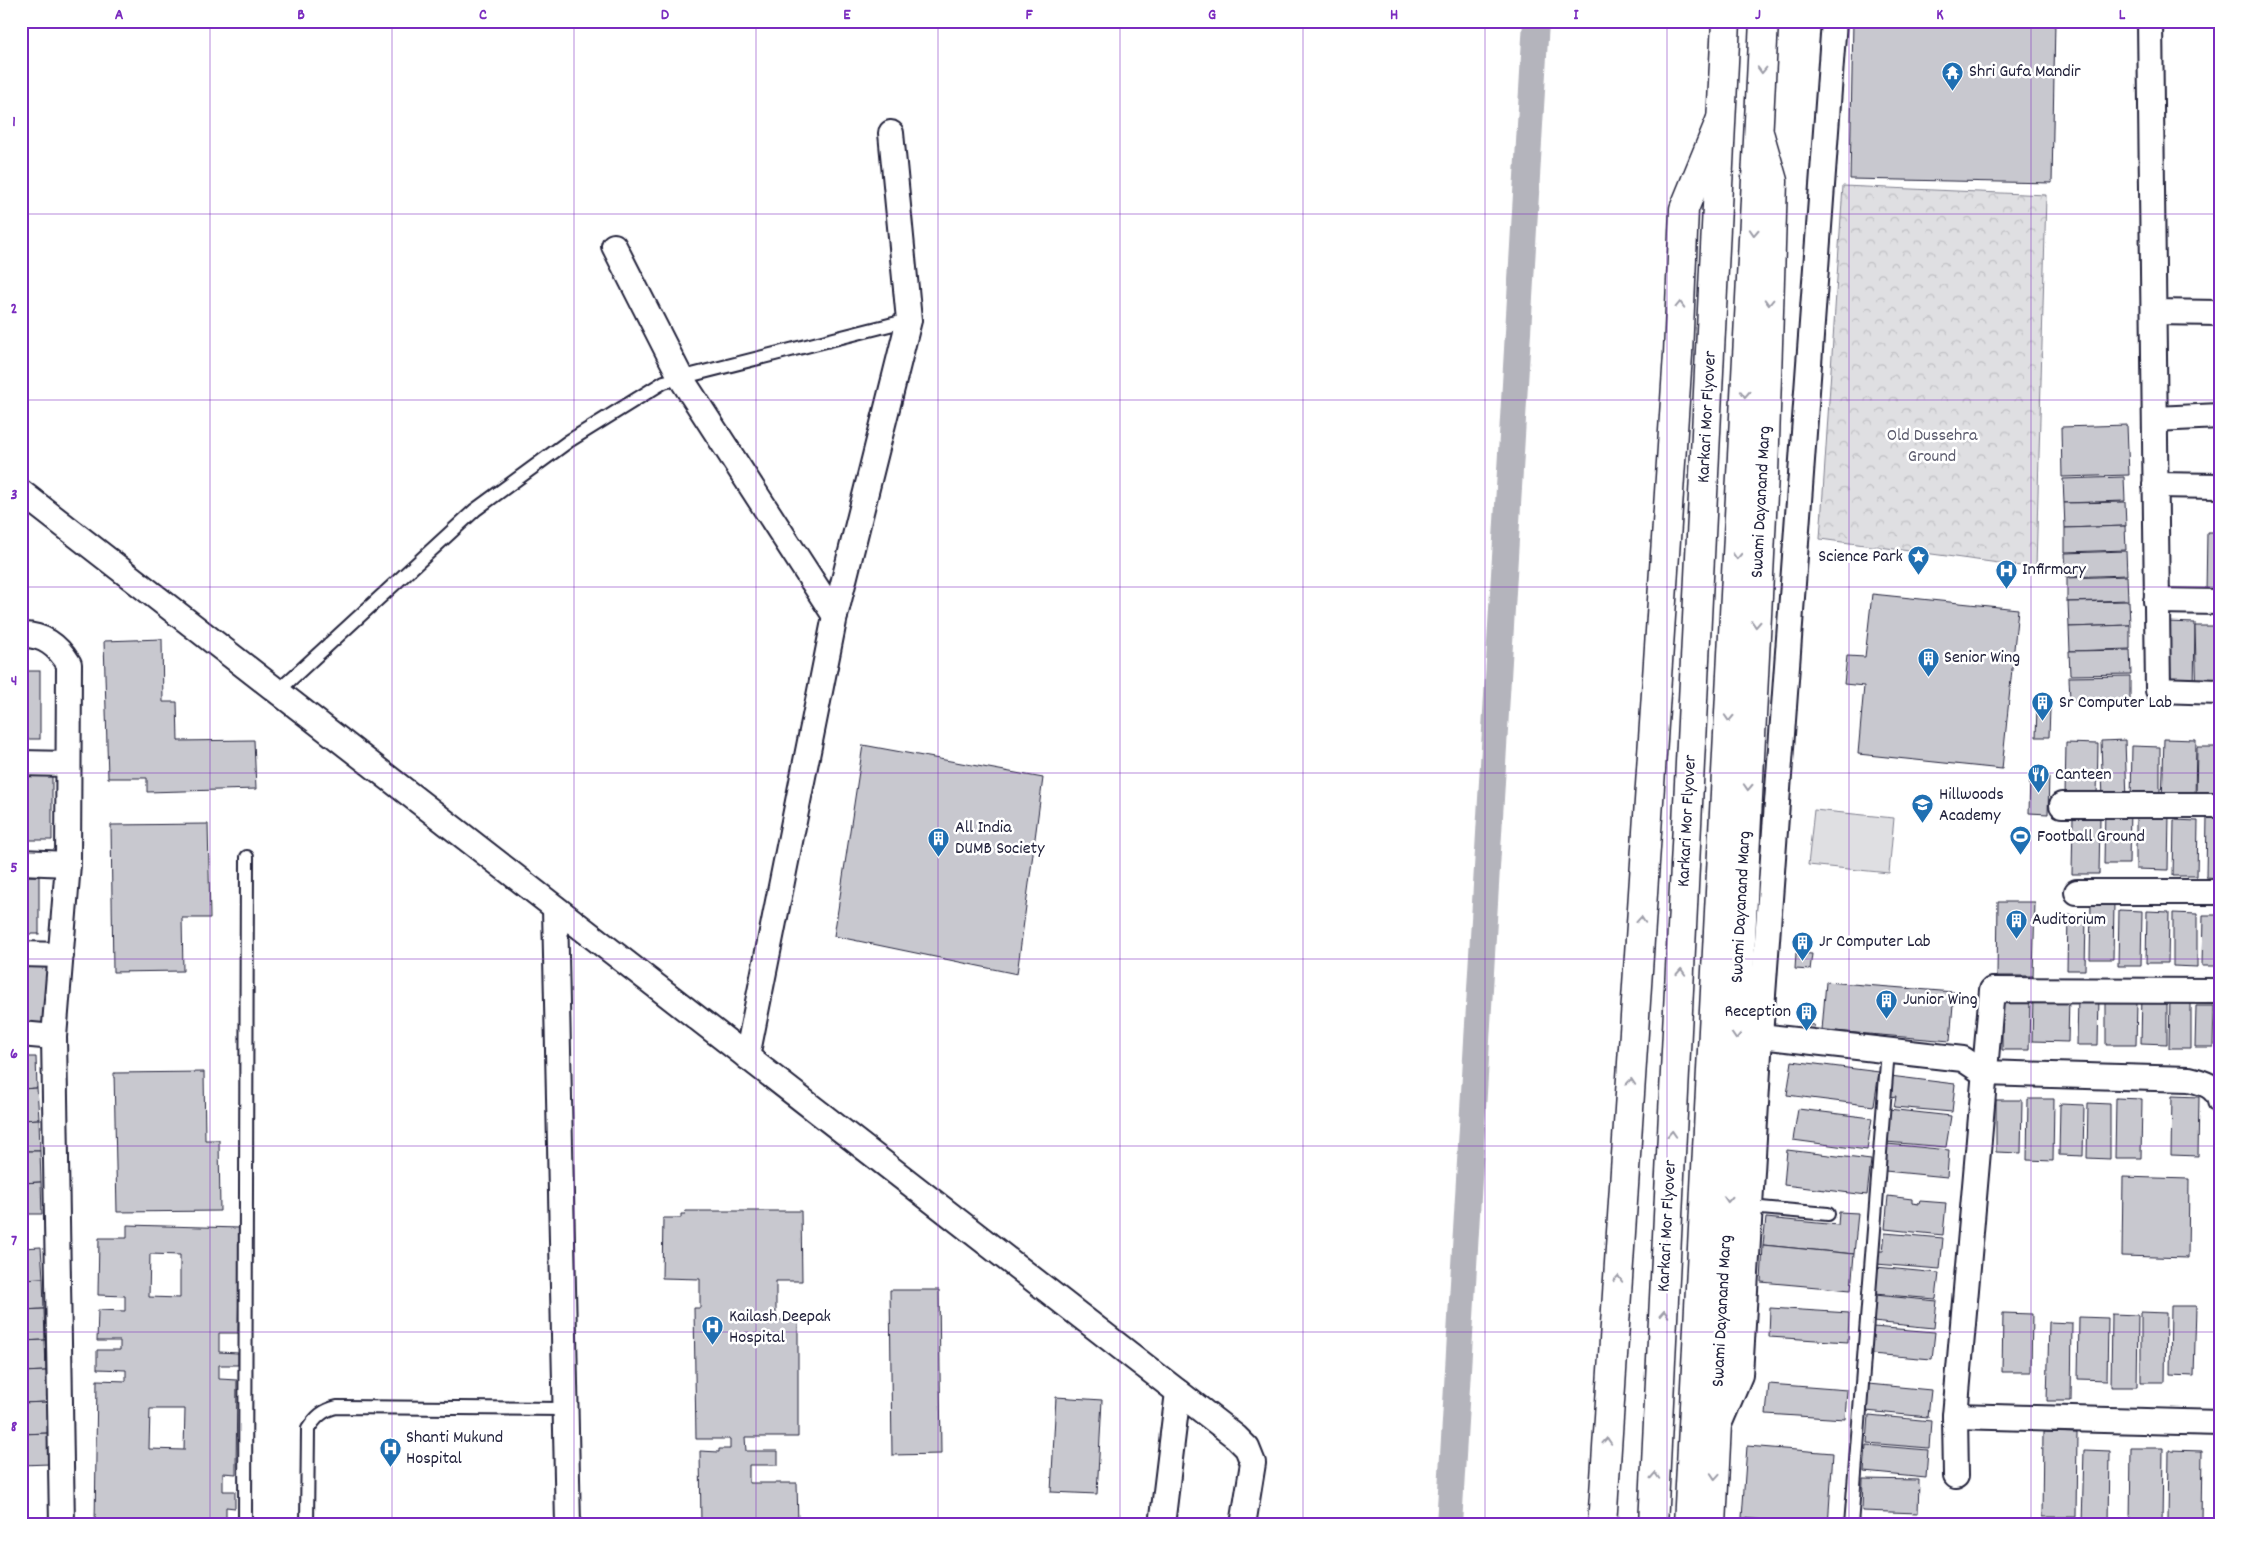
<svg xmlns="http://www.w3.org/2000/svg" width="2241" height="1546" font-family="Dekko,sans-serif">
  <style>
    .grass { fill: #dfdfe2; stroke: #80808e }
    .park { fill: url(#park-crowns); stroke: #80808e }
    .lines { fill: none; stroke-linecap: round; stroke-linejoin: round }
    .canal { stroke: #b4b4bc; stroke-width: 26 }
    .building { fill: #c8c8cf; stroke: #22223b; fill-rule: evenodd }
    .service-casing { stroke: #22223b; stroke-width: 16 }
    .minor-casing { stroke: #22223b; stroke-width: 28 }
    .secondary-casing { stroke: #22223b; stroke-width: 31 }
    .primary-casing { stroke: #22223b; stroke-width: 31 }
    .service { stroke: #fff; stroke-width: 12 }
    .minor { stroke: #fff; stroke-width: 24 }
    .secondary { stroke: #fff; stroke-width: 28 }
    .primary { stroke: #fff; stroke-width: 28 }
    .oneway { stroke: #9c9ca7 }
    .grid { fill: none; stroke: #7b2cbf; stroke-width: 1; stroke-opacity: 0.55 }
    .labels { text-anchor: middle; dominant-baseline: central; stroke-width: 5; stroke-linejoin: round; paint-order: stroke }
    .poi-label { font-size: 18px; fill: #22223b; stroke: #fff; text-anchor: start }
    .street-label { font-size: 18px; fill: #22223b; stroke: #fff }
    .park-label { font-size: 18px; fill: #5b5b6d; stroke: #fff }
    .neatline { fill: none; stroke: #7b2cbf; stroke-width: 2 }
    .grid-label { font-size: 16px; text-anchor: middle; font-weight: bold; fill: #7b2cbf }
  </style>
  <defs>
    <pattern id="park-crowns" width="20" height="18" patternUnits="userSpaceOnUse" patternTransform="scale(1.25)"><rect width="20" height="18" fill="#dfdfe2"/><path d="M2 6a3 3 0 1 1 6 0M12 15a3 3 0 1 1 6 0" fill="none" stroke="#bfbfc3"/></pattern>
  </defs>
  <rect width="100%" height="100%" fill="#fff"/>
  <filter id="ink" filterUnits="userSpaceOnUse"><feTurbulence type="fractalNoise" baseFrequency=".02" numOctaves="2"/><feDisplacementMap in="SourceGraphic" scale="10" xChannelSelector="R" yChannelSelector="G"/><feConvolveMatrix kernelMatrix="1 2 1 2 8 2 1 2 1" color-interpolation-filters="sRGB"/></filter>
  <g filter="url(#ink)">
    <path class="grass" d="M1814,810L1894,818L1889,873L1808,865Z"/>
    <path class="park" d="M1843,186L2046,195L2036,568L1820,539Z"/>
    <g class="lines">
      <path class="canal" d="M1449,1525L1536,21"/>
    </g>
    <g class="building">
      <path d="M1853,21H2055L2052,183L1850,179Z"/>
      <path d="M2127,425L2129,475L2062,477L2061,427Z"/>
      <path d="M2124,477L2125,501L2064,503L2063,479Z"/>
      <path d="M2125,502L2126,526L2065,528L2064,503Z"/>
      <path d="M2125,526L2126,550L2065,552V528Z"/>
      <path d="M2207,532H2220V593L2206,592Z"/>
      <path d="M2126,551L2127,575L2066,577L2065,553Z"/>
      <path d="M2127,576L2128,600L2067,602V578Z"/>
      <path d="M1872,594L2018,609L2002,769L1858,754L1864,686L1844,684L1847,656L1865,657Z"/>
      <path d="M2129,601L2130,625L2069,627L2068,602Z"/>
      <path d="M2166,622L2195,623L2194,691H2165Z"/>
      <path d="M2130,625V649L2070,651L2069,627Z"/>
      <path d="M2195,626H2220V701L2197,702Z"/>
      <path d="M162,639L163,702H177L178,741L254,740L256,789L147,792V778H108L104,641Z"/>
      <path d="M2130,650L2131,674L2070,675L2069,651Z"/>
      <rect x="21" y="671" width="19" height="68"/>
      <path d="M2130,676V700L2070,701L2069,677Z"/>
      <path d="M2037,707L2050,708L2049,737H2036Z"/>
      <path d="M2164,739L2196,740L2195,803L2162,802Z"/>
      <path d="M2125,740L2127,801H2103L2101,741Z"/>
      <path d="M2066,743L2098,744L2097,798L2065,797Z"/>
      <path d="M863,745L1043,778L1017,974L834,936Z"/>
      <path d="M2132,746L2160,747V801H2131Z"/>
      <path d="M2197,747H2218V797H2196Z"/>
      <path d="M21,771L52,772V840H21Z"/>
      <path d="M2030,774L2049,775L2048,814L2029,813Z"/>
      <path d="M2105,806L2130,807L2129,864H2104Z"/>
      <path d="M2136,813L2169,814L2168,870L2136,869Z"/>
      <path d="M2207,815L2220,816V878L2206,877Z"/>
      <path d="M2073,817L2100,818L2099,874H2072Z"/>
      <path d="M2174,820L2198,821L2197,876H2173Z"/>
      <path d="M208,824L210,918H182L183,971L113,972L111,825Z"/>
      <rect x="21" y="876" width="18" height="58"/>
      <path d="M1998,902H2035L2033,976H1997Z"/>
      <path d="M2091,902L2114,903L2113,959H2090Z"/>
      <path d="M2119,910L2142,911L2141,966H2118Z"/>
      <path d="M2147,911L2169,912L2168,963H2146Z"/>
      <path d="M2173,913L2197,914V967L2173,966Z"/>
      <path d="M2068,915L2086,916L2085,970H2067Z"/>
      <path d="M2203,915H2220V966H2202Z"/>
      <path d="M1796,953L1812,954L1810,970L1795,969Z"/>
      <path d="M22,961V1022H21V961Z"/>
      <path d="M22,961H48L49,1023L22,1022Z"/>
      <path d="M1826,982L1954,992L1950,1041L1822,1030Z"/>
      <path d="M2142,994L2167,995V1044L2141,1043Z"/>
      <path d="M2078,996L2099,997L2098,1045H2077Z"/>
      <path d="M2170,996H2191V1048H2169Z"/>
      <path d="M2002,997L2030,998L2029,1050H2002Z"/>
      <path d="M2033,997H2069L2068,1042L2032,1041Z"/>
      <path d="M2106,1002H2137L2136,1045H2106Z"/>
      <path d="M2196,1006H2214L2213,1047H2195Z"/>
      <path d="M2217,1010H2220V1045H2216Z"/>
      <path d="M1802,1024L1814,1025L1813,1038L1801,1037Z"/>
      <path d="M21,1057H36L37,1088L21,1089Z"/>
      <path d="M1792,1061L1879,1072L1874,1106L1787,1095Z"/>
      <path d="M204,1072L205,1140H219L220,1211L117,1212L114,1073Z"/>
      <path d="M1890,1076L1955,1084L1952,1112L1894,1107L1896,1096L1890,1097Z"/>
      <path d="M37,1088L39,1119L21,1120V1089Z"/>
      <path d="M2172,1096L2199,1097L2198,1156L2171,1155Z"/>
      <path d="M2116,1098L2142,1099L2141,1158H2115Z"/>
      <path d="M2028,1099H2054L2053,1161L2027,1160Z"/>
      <path d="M1996,1100H2022L2021,1153L1996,1152Z"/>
      <path d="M2088,1103L2110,1104V1159L2087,1158Z"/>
      <path d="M2060,1104L2084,1105L2083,1156L2059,1155Z"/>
      <path d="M1798,1109L1872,1118L1867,1150L1793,1140Z"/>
      <path d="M1888,1109L1951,1116L1946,1147L1886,1142Z"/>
      <path d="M39,1119L40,1151H21V1120Z"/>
      <path d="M1887,1144L1949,1150L1947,1177L1885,1171Z"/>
      <path d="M1787,1150L1871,1160L1867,1195L1784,1185Z"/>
      <path d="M21,1151H40L41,1182L21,1183Z"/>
      <path d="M2123,1177L2189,1179L2188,1258L2122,1256Z"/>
      <path d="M41,1182L42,1214H21V1183Z"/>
      <path d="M1888,1196L1912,1199V1203L1919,1204L1920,1201L1946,1203L1943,1235L1885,1229Z"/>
      <path d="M686,1211H801L802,1281H776V1320H798V1437H745L746,1451H778V1465H749V1483H797L798,1525H701L700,1451L719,1452V1449H730V1439H696L694,1308H700V1279L662,1278L663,1218H681V1214H685Z"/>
      <path d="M1839,1212L1858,1213L1854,1254L1763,1245L1766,1218L1838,1225Z"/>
      <path d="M127,1225L240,1228L238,1333H219V1352L238,1353V1365H219V1379L237,1380L236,1474L223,1473V1491H235V1508L226,1507V1525H95L97,1380L126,1381V1370L97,1369V1350H120V1341H97L98,1310L125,1311V1296L98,1295L99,1238H127ZM150,1254L180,1255V1298L149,1297ZM150,1409H185L184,1450L149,1449Z"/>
      <path d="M1885,1233L1943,1238L1940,1269L1876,1264L1877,1251H1883Z"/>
      <path d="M1763,1245L1854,1254L1851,1290L1761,1282Z"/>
      <path d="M41,1247L43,1278L21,1279V1248Z"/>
      <path d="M1876,1267L1939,1273L1936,1299L1874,1294Z"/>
      <path d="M43,1278L44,1309L21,1310V1279Z"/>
      <path d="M890,1290H939L941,1454L892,1455Z"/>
      <path d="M1875,1295L1937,1301L1934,1328L1873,1322Z"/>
      <path d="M2171,1306H2196L2194,1376L2170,1375Z"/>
      <path d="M1770,1308L1849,1313L1848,1342L1769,1337Z"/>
      <path d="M44,1309L45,1340L21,1341V1310Z"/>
      <path d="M2141,1312L2166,1313L2165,1382H2141Z"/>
      <path d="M2003,1313L2032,1314L2031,1372H2002Z"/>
      <path d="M2112,1314L2138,1315L2137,1387H2111Z"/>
      <path d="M2079,1317L2108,1318L2107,1380L2078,1379Z"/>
      <path d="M2049,1322L2072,1323L2071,1401H2047Z"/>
      <path d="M1873,1327L1935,1332L1932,1359L1871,1354Z"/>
      <path d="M45,1340L46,1371L21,1372V1341Z"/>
      <path d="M46,1371L47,1402L21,1403V1372Z"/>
      <path d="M1769,1384L1847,1390L1845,1419L1766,1414Z"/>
      <path d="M1868,1384L1931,1390L1928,1417L1866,1411Z"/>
      <path d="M1056,1397L1102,1400L1097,1494L1051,1492Z"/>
      <path d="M47,1402L49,1433L21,1434V1403Z"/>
      <path d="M1869,1415L1931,1421L1929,1448L1867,1443Z"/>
      <path d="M2043,1432L2077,1433L2076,1517H2042Z"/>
      <path d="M49,1433L50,1464L21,1465V1434Z"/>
      <path d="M1866,1445L1928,1450L1926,1478L1864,1472Z"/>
      <path d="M1747,1446L1833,1453L1828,1525L1742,1518Z"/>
      <path d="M2131,1448H2163L2162,1525H2130Z"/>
      <path d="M2084,1450L2110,1451L2109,1525L2082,1524Z"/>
      <path d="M2169,1450L2202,1451L2201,1522L2168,1521Z"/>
      <path d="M1863,1479L1919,1480L1918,1513L1862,1511Z"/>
    </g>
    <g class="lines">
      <defs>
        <g id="service">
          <path d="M277,692L475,510L569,441L664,382L909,320"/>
          <path d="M1750,1207L1828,1214"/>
          <path d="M245,1525L247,857"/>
          <path d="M307,1525L308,1429C316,1417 323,1410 337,1407L566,1409"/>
          <path d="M1851,1525L1888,1050"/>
        </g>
        <g id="minor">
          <path d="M2150,21L2158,690L2220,692"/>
          <path d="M614,246L681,378L835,616"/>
          <path d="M2154,312L2220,313"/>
          <path d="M2155,419L2220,416"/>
          <path d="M2155,485L2220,486"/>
          <path d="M21,492L1236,1437L1247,1448L1253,1463L1243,1525"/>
          <path d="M2156,601L2220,602"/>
          <path d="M21,635C44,634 58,646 69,664L68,864L54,1037L62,1525"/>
          <path d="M21,763L68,764"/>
          <path d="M2062,805H2220"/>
          <path d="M21,862L68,864"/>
          <path d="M2077,892H2220"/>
          <path d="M555,908L568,1525"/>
          <path d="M21,954L61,955"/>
          <path d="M21,1034L54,1037"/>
          <path d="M1760,1036L1963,1059L1984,1073L2189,1079C2202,1082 2217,1086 2220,1101"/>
          <path d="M747,1057L835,616L909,320L891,133"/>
          <path d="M1955,1416L2220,1423"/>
          <path d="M1720,1422L1740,1375L1760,1036L1834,21"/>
          <path d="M1956,1476L1955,1416L1992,990L2220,991"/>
          <path d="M1162,1525L1178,1392"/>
        </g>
        <g id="secondary">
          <path d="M1602,1525L1678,354L1684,209L1720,121"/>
          <path d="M1712,1525L1764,474L1773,181L1760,136"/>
        </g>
        <g id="primary">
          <path d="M1653,1525L1726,21"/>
          <path d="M1688,1525L1764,21"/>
        </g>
      </defs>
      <use href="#service" class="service-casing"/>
      <use href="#minor" class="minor-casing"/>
      <use href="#secondary" class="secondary-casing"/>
      <use href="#primary" class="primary-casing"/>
      <use href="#service" class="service"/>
      <use href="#minor" class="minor"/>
      <use href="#secondary" class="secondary"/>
      <use href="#primary" class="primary"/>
    </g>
    <defs><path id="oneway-chevron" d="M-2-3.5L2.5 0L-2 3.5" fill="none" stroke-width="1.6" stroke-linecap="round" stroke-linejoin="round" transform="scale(1.25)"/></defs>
    <g class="oneway">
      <use href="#oneway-chevron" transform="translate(1762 70) rotate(92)"/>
      <use href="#oneway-chevron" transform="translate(1754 232) rotate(93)"/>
      <use href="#oneway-chevron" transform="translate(1769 302) rotate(92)"/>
      <use href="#oneway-chevron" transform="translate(1680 305) rotate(-88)"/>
      <use href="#oneway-chevron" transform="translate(1745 394) rotate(93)"/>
      <use href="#oneway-chevron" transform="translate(1737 556) rotate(93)"/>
      <use href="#oneway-chevron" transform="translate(1756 624) rotate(93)"/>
      <use href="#oneway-chevron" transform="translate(1729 718) rotate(93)"/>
      <use href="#oneway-chevron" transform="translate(1748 787) rotate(93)"/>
      <use href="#oneway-chevron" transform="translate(1641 920) rotate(-86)"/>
      <use href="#oneway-chevron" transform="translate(1681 972) rotate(-87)"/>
      <use href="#oneway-chevron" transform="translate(1736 1036) rotate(93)"/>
      <use href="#oneway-chevron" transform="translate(1631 1082) rotate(-86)"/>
      <use href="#oneway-chevron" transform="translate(1672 1134) rotate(-87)"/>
      <use href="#oneway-chevron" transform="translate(1728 1199) rotate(93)"/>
      <use href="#oneway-chevron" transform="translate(1618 1279) rotate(-86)"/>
      <use href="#oneway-chevron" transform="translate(1664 1314) rotate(-87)"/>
      <use href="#oneway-chevron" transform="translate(1607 1441) rotate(-86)"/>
      <use href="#oneway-chevron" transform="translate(1655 1476) rotate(-87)"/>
      <use href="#oneway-chevron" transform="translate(1715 1476) rotate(94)"/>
    </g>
  </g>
  <path class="grid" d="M210,21V1525M392,21V1525M574,21V1525M756,21V1525M938,21V1525M1120,21V1525M1303,21V1525M1485,21V1525M1667,21V1525M1849,21V1525M2031,21V1525M21,214H2220M21,400H2220M21,587H2220M21,773H2220M21,959H2220M21,1146H2220M21,1332H2220"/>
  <defs>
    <symbol id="temple-pin" viewBox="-11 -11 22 30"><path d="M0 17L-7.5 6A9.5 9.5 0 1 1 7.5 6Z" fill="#1f6fb2" stroke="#fff"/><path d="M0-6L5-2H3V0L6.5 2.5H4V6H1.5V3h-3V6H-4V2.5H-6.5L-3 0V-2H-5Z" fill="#fff"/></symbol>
    <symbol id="sight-pin" viewBox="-11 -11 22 30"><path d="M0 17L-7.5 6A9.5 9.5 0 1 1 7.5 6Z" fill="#1f6fb2" stroke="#fff"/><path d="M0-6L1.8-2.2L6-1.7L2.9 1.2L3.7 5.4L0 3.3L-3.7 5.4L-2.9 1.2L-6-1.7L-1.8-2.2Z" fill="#fff"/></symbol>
    <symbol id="hospital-pin" viewBox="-11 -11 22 30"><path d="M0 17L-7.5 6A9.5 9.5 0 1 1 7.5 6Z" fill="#1f6fb2" stroke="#fff"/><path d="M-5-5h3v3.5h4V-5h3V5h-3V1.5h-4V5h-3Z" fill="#fff"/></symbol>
    <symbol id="building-pin" viewBox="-11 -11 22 30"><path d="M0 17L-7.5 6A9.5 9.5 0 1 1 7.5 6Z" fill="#1f6fb2" stroke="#fff"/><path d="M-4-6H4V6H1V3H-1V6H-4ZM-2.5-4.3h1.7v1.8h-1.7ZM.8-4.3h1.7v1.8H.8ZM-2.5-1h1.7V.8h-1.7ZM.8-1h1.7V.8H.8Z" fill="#fff"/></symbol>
    <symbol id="restaurant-pin" viewBox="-11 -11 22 30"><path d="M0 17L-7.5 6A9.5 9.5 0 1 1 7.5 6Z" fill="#1f6fb2" stroke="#fff"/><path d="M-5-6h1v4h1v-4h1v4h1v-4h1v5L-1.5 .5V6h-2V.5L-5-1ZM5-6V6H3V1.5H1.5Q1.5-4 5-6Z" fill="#fff"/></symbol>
    <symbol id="school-pin" viewBox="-11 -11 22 30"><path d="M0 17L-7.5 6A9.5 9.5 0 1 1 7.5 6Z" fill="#1f6fb2" stroke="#fff"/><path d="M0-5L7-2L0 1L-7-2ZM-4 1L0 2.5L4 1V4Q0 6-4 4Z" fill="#fff"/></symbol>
    <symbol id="stadium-pin" viewBox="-11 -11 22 30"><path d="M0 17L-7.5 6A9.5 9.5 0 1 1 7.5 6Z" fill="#1f6fb2" stroke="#fff"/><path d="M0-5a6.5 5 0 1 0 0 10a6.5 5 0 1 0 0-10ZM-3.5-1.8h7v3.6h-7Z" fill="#fff"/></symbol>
  </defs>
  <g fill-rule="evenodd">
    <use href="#temple-pin" x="1940" y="60" width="25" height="34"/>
    <use href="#sight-pin" x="1906" y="544" width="25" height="34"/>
    <use href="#hospital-pin" x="1994" y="558" width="25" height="34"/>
    <use href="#building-pin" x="1916" y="646" width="25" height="34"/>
    <use href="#building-pin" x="2030" y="690" width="25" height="34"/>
    <use href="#restaurant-pin" x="2026" y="762" width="25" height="34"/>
    <use href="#school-pin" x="1910" y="792" width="25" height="34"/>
    <use href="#stadium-pin" x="2008" y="824" width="25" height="34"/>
    <use href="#building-pin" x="926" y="826" width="25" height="34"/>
    <use href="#building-pin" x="2004" y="908" width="25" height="34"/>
    <use href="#building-pin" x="1790" y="930" width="25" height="34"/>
    <use href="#building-pin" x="1874" y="988" width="25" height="34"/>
    <use href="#building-pin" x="1794" y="1000" width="25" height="34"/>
    <use href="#hospital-pin" x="700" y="1314" width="25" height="34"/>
    <use href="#hospital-pin" x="378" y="1436" width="25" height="34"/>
  </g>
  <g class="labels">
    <g class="poi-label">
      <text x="1969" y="72">Shri Gufa Mandir</text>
      <text x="1903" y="557" text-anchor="end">Science Park</text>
      <text x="2022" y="570">Infirmary</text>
      <text x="1944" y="658">Senior Wing</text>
      <text x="2059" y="703">Sr Computer Lab</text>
      <text x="2055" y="775">Canteen</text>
      <text x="1939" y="795">Hillwoods<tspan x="1939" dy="21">Academy</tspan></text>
      <text x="955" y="828">All India<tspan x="955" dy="21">DUMB Society</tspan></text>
      <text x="2037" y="837">Football Ground</text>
      <text x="2032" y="920">Auditorium</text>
      <text x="1819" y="942">Jr Computer Lab</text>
      <text x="1903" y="1000">Junior Wing</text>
      <text x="1791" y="1012" text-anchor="end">Reception</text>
      <text x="729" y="1317">Kailash Deepak<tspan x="729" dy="21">Hospital</tspan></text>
      <text x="406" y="1438">Shanti Mukund<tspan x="406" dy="21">Hospital</tspan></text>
    </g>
    <g class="street-label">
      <text transform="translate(1708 417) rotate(-87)">Karkari Mor Flyover</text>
      <text transform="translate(1762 502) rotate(-87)">Swami Dayanand Marg</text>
      <text transform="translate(1688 821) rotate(-87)">Karkari Mor Flyover</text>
      <text transform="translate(1742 907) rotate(-87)">Swami Dayanand Marg</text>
      <text transform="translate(1668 1226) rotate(-87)">Karkari Mor Flyover</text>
      <text transform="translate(1723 1311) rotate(-87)">Swami Dayanand Marg</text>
    </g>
    <g class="park-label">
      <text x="1932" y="436">Old Dussehra<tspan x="1932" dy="21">Ground</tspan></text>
    </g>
  </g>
  <rect width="2241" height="1546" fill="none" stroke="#fff" stroke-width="55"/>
  <rect x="28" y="28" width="2186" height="1490" class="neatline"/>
  <g class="grid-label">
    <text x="119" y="19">A</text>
    <text x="301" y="19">B</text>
    <text x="483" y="19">C</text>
    <text x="665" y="19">D</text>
    <text x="847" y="19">E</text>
    <text x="1029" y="19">F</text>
    <text x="1212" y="19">G</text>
    <text x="1394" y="19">H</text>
    <text x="1576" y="19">I</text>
    <text x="1758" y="19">J</text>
    <text x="1940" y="19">K</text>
    <text x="2122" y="19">L</text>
    <text x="14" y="126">1</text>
    <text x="14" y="313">2</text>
    <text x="14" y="499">3</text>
    <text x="14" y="685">4</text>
    <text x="14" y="872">5</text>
    <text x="14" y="1058">6</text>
    <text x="14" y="1245">7</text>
    <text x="14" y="1431">8</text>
  </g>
</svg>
